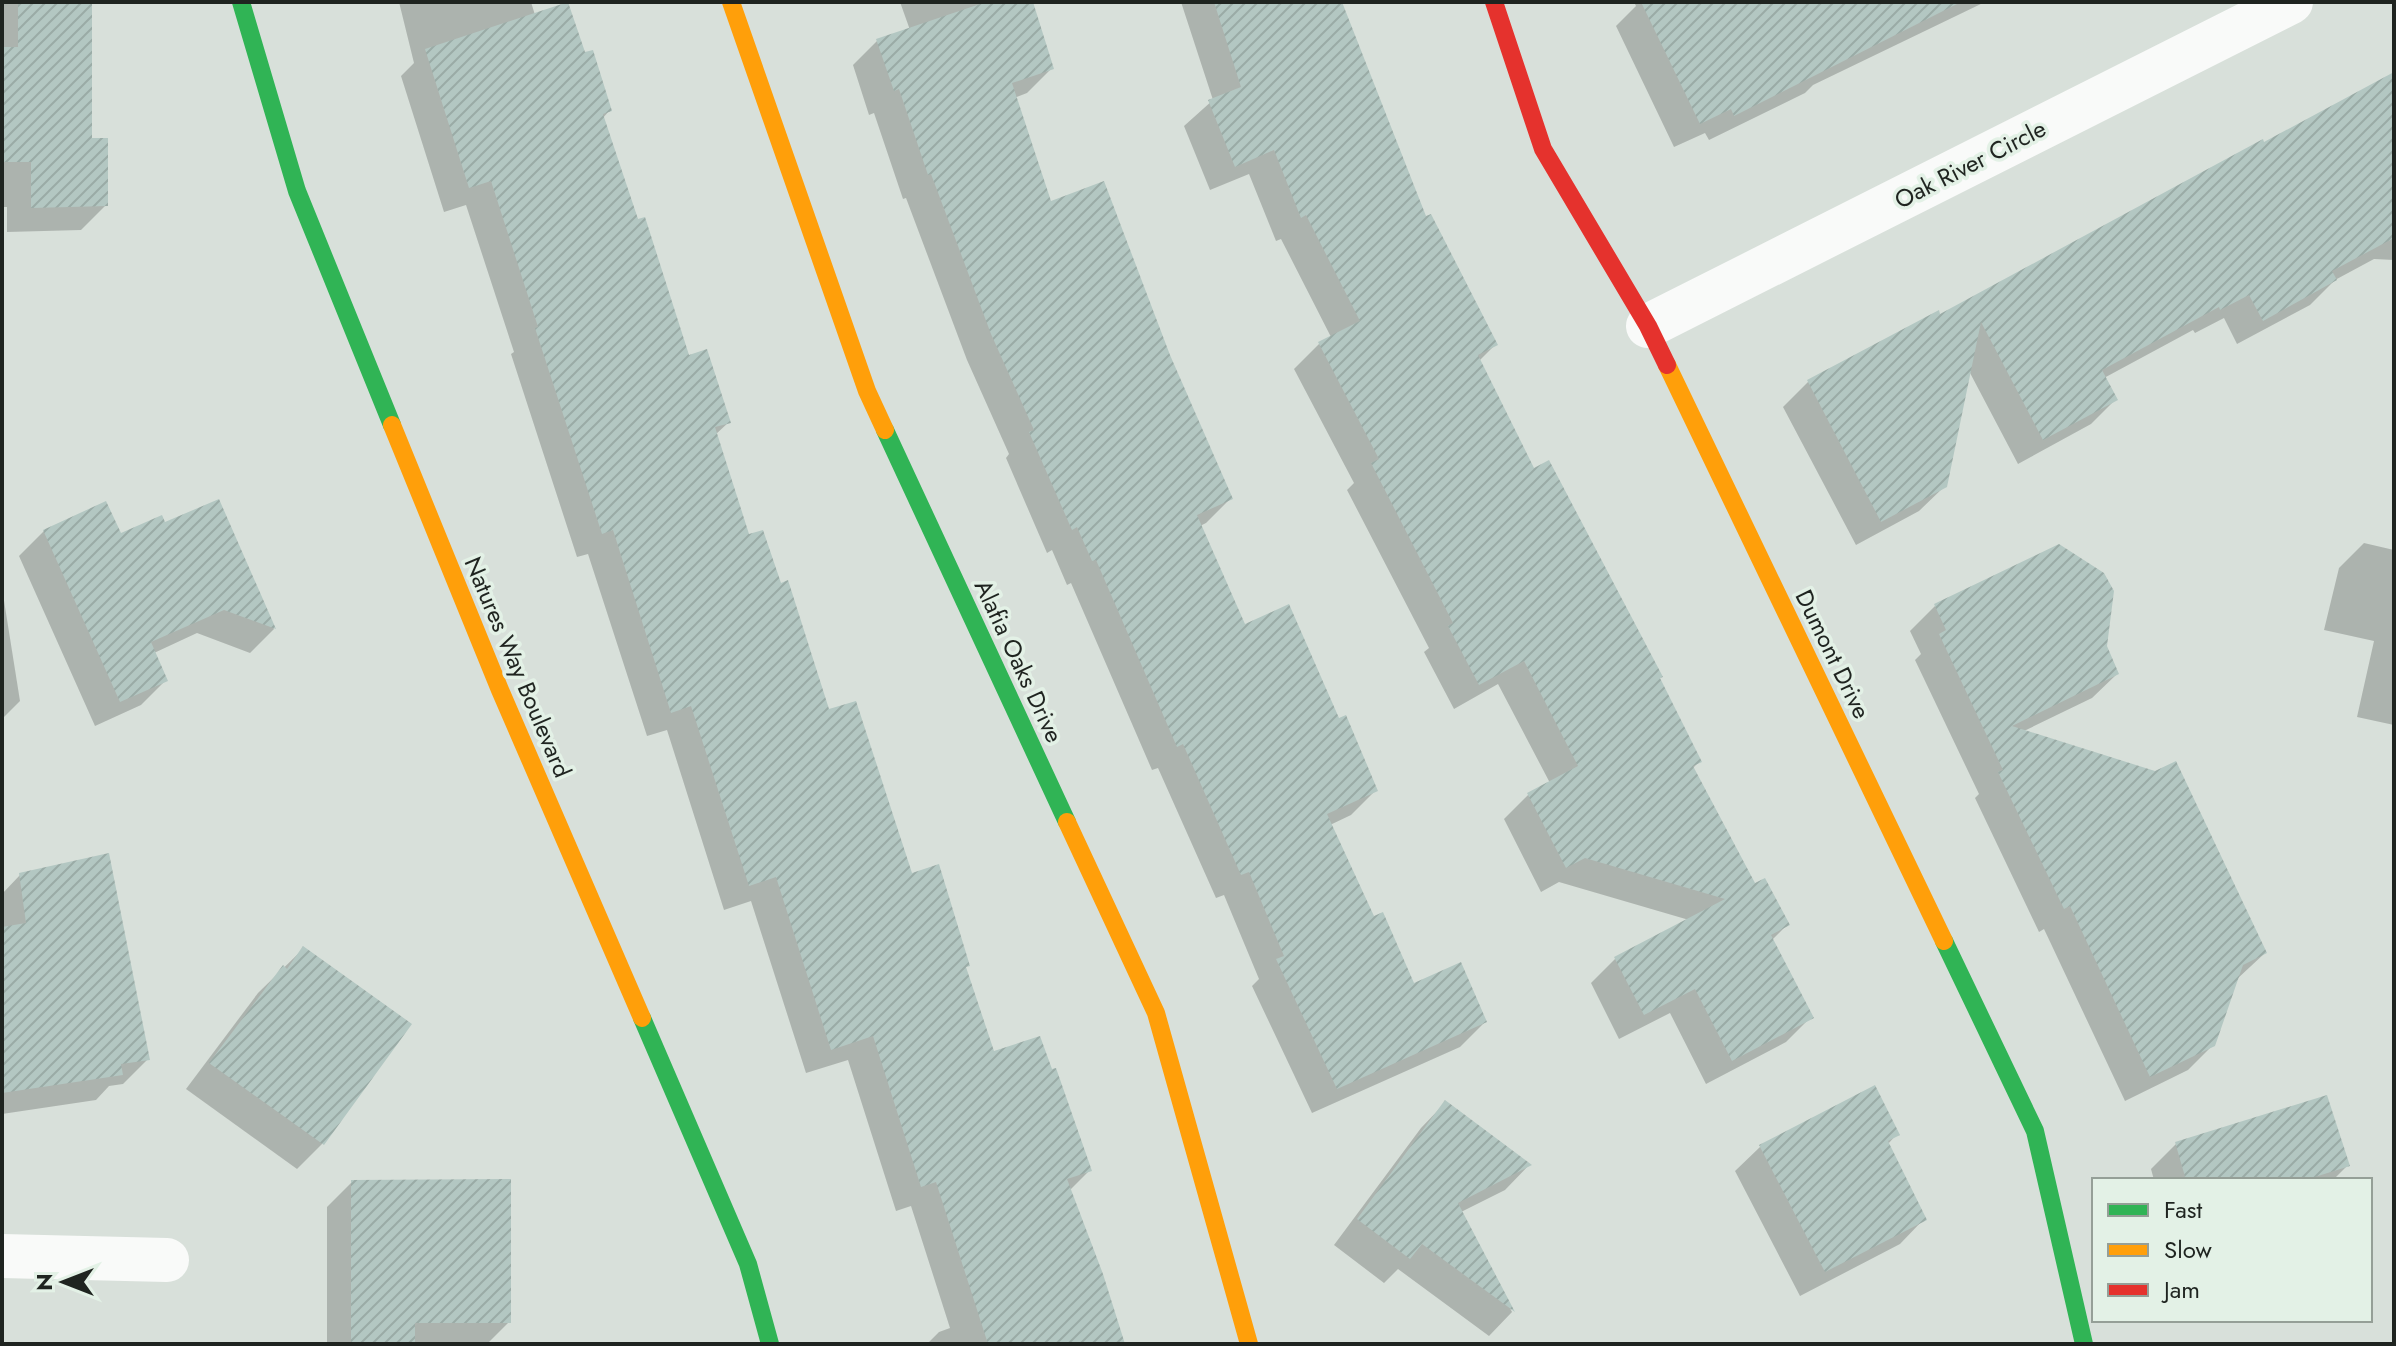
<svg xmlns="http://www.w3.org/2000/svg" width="2396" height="1346" font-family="Jost,sans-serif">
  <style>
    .shadow { fill: #0003 }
    .building { fill: url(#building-hatch) }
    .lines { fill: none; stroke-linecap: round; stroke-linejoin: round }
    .street { stroke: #f9faf9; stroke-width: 44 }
    .fast { stroke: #30b455; stroke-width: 18 }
    .slow { stroke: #ff9f0a; stroke-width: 18 }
    .jam { stroke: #e5322d; stroke-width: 18 }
    .labels { text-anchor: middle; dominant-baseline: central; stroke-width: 7; stroke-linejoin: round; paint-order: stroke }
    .street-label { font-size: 24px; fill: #1f2420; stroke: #e3f1e6 }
  </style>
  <defs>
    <pattern id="building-hatch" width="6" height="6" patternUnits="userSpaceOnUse" patternTransform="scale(2)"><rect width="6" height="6" fill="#b3c7c2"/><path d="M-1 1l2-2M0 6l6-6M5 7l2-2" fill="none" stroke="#9aaba6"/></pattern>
  </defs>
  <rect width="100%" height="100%" fill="#d8e0da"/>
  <g class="shadow">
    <path d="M2,2H90V140L106,205L81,230L7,232V207H2Z"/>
    <path d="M399,2H531L535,15L584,55L610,110L602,119L687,358L729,422L715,435L748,537L828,712L911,875L968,965L965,968L993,1053L1090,1170L1069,1191L1123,1344H927L939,1332L950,1328L911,1206L896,1211L848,1060L806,1073L751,901L724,910L667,730L647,736L588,554L577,557L511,354L514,352L466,205L444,212L401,76L414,63Z"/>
    <path d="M900,2H1031L1052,68L1027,93L1014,98L1050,204L1168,356L1231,498L1206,523L1200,526L1244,627L1338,721L1376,790L1351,815L1330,825L1372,919L1413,985L1485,1022L1460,1047L1312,1113L1252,986L1259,979L1224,895L1216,898L1158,768L1152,770L1071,583L1067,585L1052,550L1047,553L1006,458L1009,454L967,360L906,198L903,199L874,113L869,115L853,65L878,40L910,30Z"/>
    <path d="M1181,2H1338L1425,219L1496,344L1479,361L1533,471L1658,678L1700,761L1692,769L1754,886L1787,925L1772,940L1811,1017L1786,1042L1706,1084L1670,1013L1619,1039L1591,983L1616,958L1689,920L1559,882L1541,892L1504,819L1529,794L1550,783L1498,684L1454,709L1424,652L1429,648L1347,490L1354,483L1294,369L1319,344L1331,337L1281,239L1276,241L1249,174L1210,190L1184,126L1213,100Z"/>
    <path d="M1634,2H1985L1813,85L1805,93L1709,140L1705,133L1674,147L1616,26L1636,6Z"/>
    <path d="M2394,75V260L2374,259L2335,280L2310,305L2237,344L2224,318L2195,333L2193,330L2104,378L2116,399L2091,424L2018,464L1969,371L1945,486L1919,511L1856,545L1783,407L1808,382L1940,317Z"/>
    <path d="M218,501L274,629L250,653L197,633L154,653L166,680L141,705L95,726L19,556L44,531L120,536L163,524Z"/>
    <path d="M2364,543L2394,550V725L2357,717L2374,641L2324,630L2339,568Z"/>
    <path d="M2059,546L2117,674L2092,698L2024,731L2265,953L2236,980L2213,1045L2188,1070L2125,1101L2044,929L2039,932L1975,798L1979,794L1915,660L1921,654L1910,631L1935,606Z"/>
    <path d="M2,588L20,701L2,719Z"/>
    <path d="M20,875L148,1059L123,1084L109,1086L96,1100L2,1114V894Z"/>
    <path d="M303,949L409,1025L322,1144L297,1169L186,1089L258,993Z"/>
    <path d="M1874,1088L1897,1134L1888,1144L1924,1219L1900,1244L1800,1296L1735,1171L1760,1147Z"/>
    <path d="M2326,1098L2347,1166L2333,1180H2154L2151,1169L2176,1144Z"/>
    <path d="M1445,1103L1529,1165L1505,1190L1461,1212L1512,1312L1489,1336L1398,1269L1384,1283L1334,1245L1421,1128Z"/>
    <path d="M352,1182L509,1322L487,1344H327V1207Z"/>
  </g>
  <g class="building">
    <path d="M18,2H92V138H108V206L31,208V162H2V47H18Z"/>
    <path d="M568,2L585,52L593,50L612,111L603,114L638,219L645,217L689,355L707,349L731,423L715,427L749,534L763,530L781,583L788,580L829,709L856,701L912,873L939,864L970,966L966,967L994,1051L1040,1036L1052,1069L1056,1068L1092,1171L1067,1179L1103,1274L1125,1344H988L936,1182L921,1187L873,1036L831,1050L776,877L749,886L691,706L671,713L613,530L602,534L535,328L538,327L491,181L469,188L425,49Z"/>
    <path d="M986,2H1033L1054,69L1012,83L1051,201L1104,181L1170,355L1233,499L1197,515L1245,624L1289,604L1339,718L1346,715L1378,791L1327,814L1374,916L1383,912L1414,983L1461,962L1487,1022L1337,1089L1276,959L1284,956L1249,872L1241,875L1183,744L1177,747L1096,560L1092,561L1077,527L1072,530L1029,432L1034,430L991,334L931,174L928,175L899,89L894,91L876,39Z"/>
    <path d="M1214,2H1342L1426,216L1431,214L1498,345L1478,355L1534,468L1549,460L1663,677L1660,678L1702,762L1693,766L1755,883L1765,878L1790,925L1771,935L1814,1018L1732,1061L1695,989L1644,1015L1614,957L1725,899L1585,858L1566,868L1527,793L1578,766L1524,661L1479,685L1448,626L1453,623L1371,463L1379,459L1318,342L1360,321L1306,215L1301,218L1274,150L1235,167L1208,100L1241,87Z"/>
    <path d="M1641,2H1961L1734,116L1731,109L1700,124Z"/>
    <path d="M2394,72V238L2332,271L2337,280L2263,321L2249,295L2220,310L2219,307L2102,370L2118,400L2043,440L1981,322L1947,487L1881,522L1807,380L1939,310L1940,314L2263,139L2264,142Z"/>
    <path d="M219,499L276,629L224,610L151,642L168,681L120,702L43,530L106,501L121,533L162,515L165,522Z"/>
    <path d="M2059,544L2104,573L2114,591L2107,646L2119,674L2012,726L2155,771L2176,761L2267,953L2243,965L2215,1046L2150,1077L2070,906L2064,909L1998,772L2003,770L1939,634L1946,630L1934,604Z"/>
    <path d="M109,853L150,1060L121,1064L123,1075L2,1093V927L26,923L19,873Z"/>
    <path d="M303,946L412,1024L324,1145L209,1063L283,965L287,969Z"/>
    <path d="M1875,1085L1900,1135L1888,1141L1927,1220L1825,1272L1759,1145Z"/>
    <path d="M2327,1095L2350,1166L2305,1180H2186L2175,1142Z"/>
    <path d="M1445,1100L1532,1165L1458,1203L1515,1312L1422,1244L1410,1259L1357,1219Z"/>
    <path d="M511,1179V1323H415V1344H351V1180Z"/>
  </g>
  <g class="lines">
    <g class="street">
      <path d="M1648,326L2291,2"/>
      <path d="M2,1256L167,1260"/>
    </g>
    <g class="fast">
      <path d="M241,2L297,191L392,425"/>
      <path d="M885,430L1067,822"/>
      <path d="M1944,941L2035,1131L2084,1344"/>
      <path d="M642,1018L748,1264L770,1344"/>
    </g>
    <g class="slow">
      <path d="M731,2L867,391L885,430"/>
      <path d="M1667,365L1944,941"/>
      <path d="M392,425L500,690L642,1018"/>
      <path d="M1067,822L1156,1013L1249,1344"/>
    </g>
    <path class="jam" d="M1494,2L1543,149L1648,326L1667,365"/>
  </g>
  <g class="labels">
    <g class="street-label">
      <text transform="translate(1970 164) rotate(-27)">Oak River Circle</text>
      <text transform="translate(1833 654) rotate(64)">Dumont Drive</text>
      <text transform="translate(1019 661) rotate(65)">Alafia Oaks Drive</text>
      <text transform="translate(518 667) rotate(67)">Natures Way Boulevard</text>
    </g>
  </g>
  <rect width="2396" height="1346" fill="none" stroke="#1f2420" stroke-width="8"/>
  <rect x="2092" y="1178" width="280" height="144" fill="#e3f1e6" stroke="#959f97" stroke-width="2"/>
  <rect x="2108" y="1204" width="40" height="12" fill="#30b455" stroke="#959f97" stroke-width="2"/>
  <text x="2164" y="1218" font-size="24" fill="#1f2420">Fast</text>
  <rect x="2108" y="1244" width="40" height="12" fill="#ff9f0a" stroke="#959f97" stroke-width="2"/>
  <text x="2164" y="1258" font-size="24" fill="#1f2420">Slow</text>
  <rect x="2108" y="1284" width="40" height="12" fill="#e5322d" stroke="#959f97" stroke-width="2"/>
  <text x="2164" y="1298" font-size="24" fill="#1f2420">Jam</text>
  <g transform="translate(64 1282) rotate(270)" stroke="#e3f1e6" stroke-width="6" paint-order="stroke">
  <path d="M0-6L14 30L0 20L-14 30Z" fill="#1f2420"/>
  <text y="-12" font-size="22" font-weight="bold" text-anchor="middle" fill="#1f2420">N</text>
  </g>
</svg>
